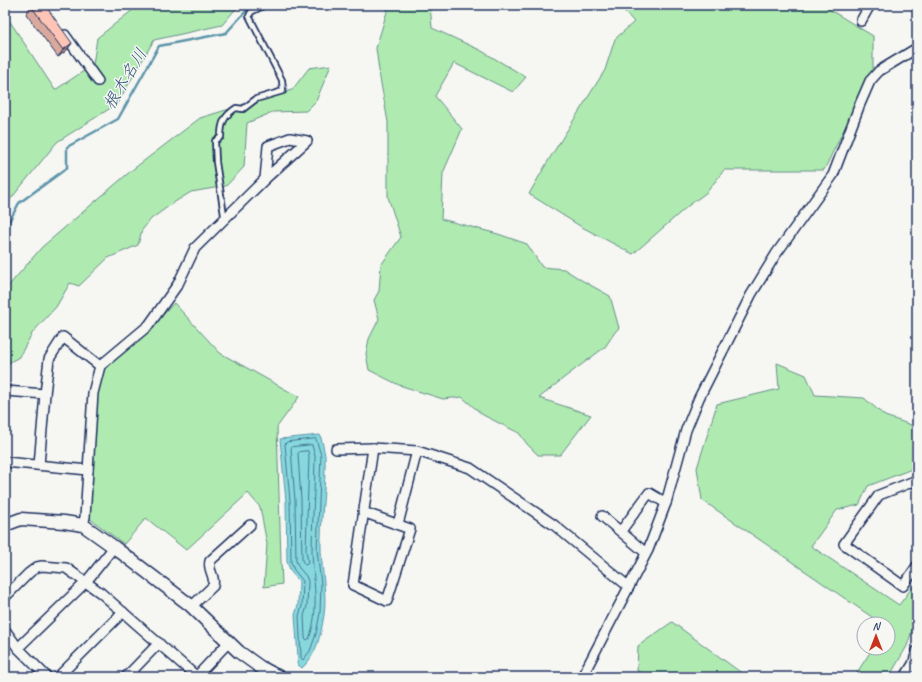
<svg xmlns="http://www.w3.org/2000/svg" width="922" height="682" font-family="Caveat,'Klee One',sans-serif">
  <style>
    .green { fill: #afebb0; stroke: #658d87 }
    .water { fill: #86d8dd; stroke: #5b94aa }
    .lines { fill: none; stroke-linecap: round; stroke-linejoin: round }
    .shore { stroke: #467391; stroke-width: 1 }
    .stream { stroke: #5b94aa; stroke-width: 2.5 }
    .lane-casing { stroke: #1b2f5e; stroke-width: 8 }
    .street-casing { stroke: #1b2f5e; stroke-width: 12 }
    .secondary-casing { stroke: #1b2f5e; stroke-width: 15 }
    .lane { stroke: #f6f6f2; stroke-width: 4.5 }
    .street { stroke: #f6f6f2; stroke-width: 9 }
    .secondary { stroke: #f6f6f2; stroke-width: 12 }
    .wall { fill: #daa99d; stroke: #1b2f5e }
    .shaded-wall { fill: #b2897f; stroke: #1b2f5e }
    .building { fill: #fec4b6; stroke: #1b2f5e }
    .labels { text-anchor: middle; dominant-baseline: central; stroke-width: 3; stroke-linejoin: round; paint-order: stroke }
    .water-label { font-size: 17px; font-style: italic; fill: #36597e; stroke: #f6f6f2 }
  </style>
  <rect width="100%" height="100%" fill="#f6f6f2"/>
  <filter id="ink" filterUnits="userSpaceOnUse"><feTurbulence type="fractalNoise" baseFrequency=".025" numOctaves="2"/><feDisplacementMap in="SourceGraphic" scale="8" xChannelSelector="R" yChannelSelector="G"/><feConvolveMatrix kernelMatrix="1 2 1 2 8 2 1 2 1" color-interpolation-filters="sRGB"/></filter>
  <g filter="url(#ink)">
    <g class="green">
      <path d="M139,5H239L222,25L154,40L117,104L57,142L5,206V14L55,90L93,65L97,38Z"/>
      <path d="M389,5H430L432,28L480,50L526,77L513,92L454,63L435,96L462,129L443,173L441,219L498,234L527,244L542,267L564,269L583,281L610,296L619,328L615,332L605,347L565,377L539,398L591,415L560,455H538L527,444L519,433L483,415L462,397L443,399L399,385L369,370L366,354L369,339L379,319L374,300L379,291L381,265L401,237L388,197V122L380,78L376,48Z"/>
      <path d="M619,5H822L873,36V71L824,170H724L707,192L688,206L633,254L580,226L529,194L548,161L605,70L615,39L634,22Z"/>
      <path d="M331,65L316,101L306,111L273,112L247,123L244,167L226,186L191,192L173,203L151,219L142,230L138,245L108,258L79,286L70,283L56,307L33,332L19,357L5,365V290L42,247L132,170L200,118L292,90L309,68Z"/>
      <path d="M174,303L220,353L299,397L277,427L281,562L282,584L264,587L267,544L260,507L248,493L186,550L146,518L124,544L89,518L96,393L100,371L152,327Z"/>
      <path d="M777,363L806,375L815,395L864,398L885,416L917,427V467L868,486L859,505L837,510L811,546L899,605L917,581V615L907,646L889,677H854L873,648H888V624H882L702,500L697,468L717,404L779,389Z"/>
      <path d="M672,622L747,677H651L637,671L638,646Z"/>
    </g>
    <path class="water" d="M320,435C322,441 324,449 325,456C326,487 320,519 321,551C322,572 327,594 324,615C321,633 317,655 302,668L297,664L298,657L295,615L298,605L299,581L291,572L287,562L286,501L280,439Z"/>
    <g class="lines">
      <g class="shore">
        <path d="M316,439L321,455L317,550L321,584L320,613L316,634L310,651L303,660L301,658L299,616L302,606L303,581L294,570L291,562L290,501L285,444L287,442Z"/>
        <path d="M312,445L315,456C315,487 312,519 312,551C313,581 320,609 309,639L307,640L305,638L304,616L307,606L308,581L306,576L299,568L296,561L295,501L291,449L292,447Z"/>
        <path d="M308,451L309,456L306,550L308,563L306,565L304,564L302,560L301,500L298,454L299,452Z"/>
      </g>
      <path class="stream" d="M5,229L19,203L67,168V147L118,119L159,46L226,33L247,10L257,5"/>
      <defs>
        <path id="lane" d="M226,219L224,215L216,162L215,141L221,137C221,123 224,116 236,108L243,109L256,99L283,91L282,80L249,16L251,12L265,5"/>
        <g id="street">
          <path d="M861,21L870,5"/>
          <path d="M65,35L98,81"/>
          <path d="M290,138L307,141L265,179L268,146Z"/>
          <path d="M5,391L45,394"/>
          <path d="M336,449L373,448L417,451L470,468L554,525L629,587"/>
          <path d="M5,462L88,470"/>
          <path d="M39,465L45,394L49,359L63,337L100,366"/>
          <path d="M917,480L879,495L844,544L903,586L917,566"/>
          <path d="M363,512L410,529L387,601L353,585L373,448"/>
          <path d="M602,516L646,553"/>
          <path d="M398,524L417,451"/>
          <path d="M83,525L85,517L93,393L100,366L149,325L178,284L195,248L265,179"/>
          <path d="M621,531L649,493L666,503"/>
          <path d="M5,597L29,573L37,567L42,566L66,568L101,593L197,677"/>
          <path d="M191,607L213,586C216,576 207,570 210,561L250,525"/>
          <path d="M5,630L18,648L47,677"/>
          <path d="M18,648L86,582L114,547"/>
          <path d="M58,677L123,612"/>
          <path d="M126,677L159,643"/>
          <path d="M196,677L228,643"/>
          <path d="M582,677L648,550L666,503L686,430L699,398L751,295L776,254L833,175L860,104L870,81L879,71L917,48"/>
          <path d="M905,677L913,664L917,651"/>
        </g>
        <path id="secondary" d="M5,525L21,519L64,522L83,525L114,547L190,605L239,652L260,667L279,677"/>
      </defs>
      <use href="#lane" class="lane-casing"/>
      <use href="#street" class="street-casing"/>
      <use href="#secondary" class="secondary-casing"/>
      <use href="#lane" class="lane"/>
      <use href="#street" class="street"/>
      <use href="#secondary" class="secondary"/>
    </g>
    <path class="wall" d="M31,6L72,43L67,50L58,57L26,14Z"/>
    <path class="shaded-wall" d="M72,43L67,50L58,57L63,50Z"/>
    <path class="building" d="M33,5H45L72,43L63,50L31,6Z"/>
  </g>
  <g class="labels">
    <g class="water-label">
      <text transform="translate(125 79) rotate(-59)">根木名川</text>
    </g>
  </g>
  <rect width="922" height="682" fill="none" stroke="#f6f6f2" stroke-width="20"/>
  <rect x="10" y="10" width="902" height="662" fill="none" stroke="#1b2f5e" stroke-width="1.5" filter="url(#ink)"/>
  <g transform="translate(876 636)"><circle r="19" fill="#f6f6f2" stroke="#9ea6b7"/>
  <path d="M0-3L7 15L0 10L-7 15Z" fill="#c8321e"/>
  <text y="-6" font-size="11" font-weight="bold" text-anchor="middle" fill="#1b2f5e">N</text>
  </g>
</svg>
